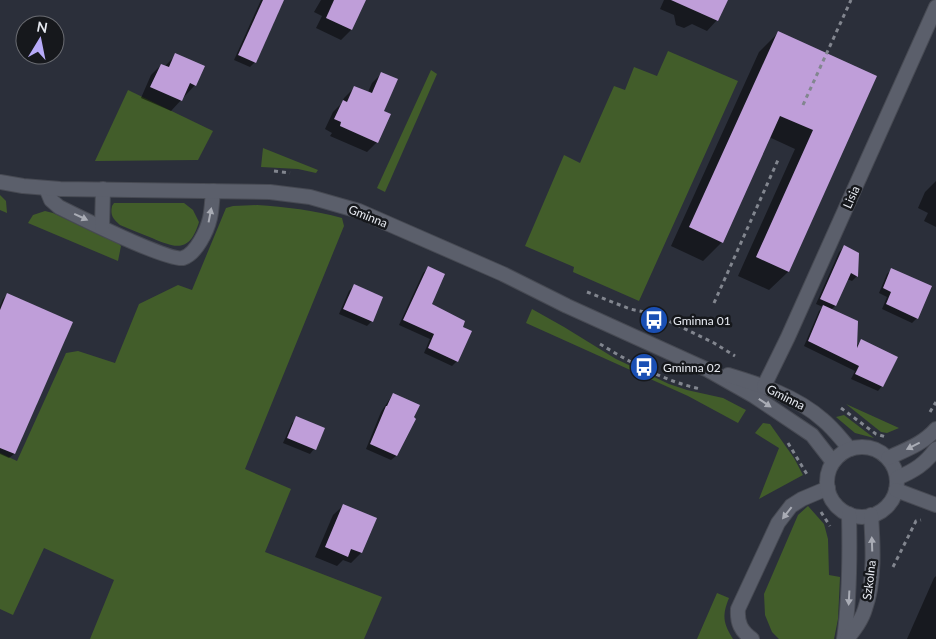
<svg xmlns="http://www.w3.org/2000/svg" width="936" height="639" font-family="Lato,sans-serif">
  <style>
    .green { fill: #425d2a }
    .shadow { fill: #0007 }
    .building { fill: #bf9ed9 }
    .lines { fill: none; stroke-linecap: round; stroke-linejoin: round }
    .service-casing { stroke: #474a53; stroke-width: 16 }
    .minor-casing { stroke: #474a53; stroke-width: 16 }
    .path { stroke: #82868f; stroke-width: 3; stroke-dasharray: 4 4; stroke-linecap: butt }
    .service { stroke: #5b5f6b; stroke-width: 14 }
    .minor { stroke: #5b5f6b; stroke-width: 14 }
    .oneway { fill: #a9acb5 }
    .labels { text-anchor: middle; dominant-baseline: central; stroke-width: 5; stroke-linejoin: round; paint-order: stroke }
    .street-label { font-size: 12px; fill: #e8ebf2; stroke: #16181c }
    .poi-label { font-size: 12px; fill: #e8ebf2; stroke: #16181c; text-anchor: start }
  </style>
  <rect width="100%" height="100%" fill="#2b2f3a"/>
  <g class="green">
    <path d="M668,51L738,81L639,301L573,272L574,267L525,246L564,155L580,163L614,86L625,90L634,67L657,76Z"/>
    <path d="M431,70L437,74L385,192L377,188Z"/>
    <path d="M128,90L213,131L198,160L95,161Z"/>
    <path d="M263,148L318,170L316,173L298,169L261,167Z"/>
    <path d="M0,195L6,201L7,213L0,210Z"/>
    <path d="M114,203H184L193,210L199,222C190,252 177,249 152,238C141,234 130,229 120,225C113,219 110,215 112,206Z"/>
    <path d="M257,205C286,207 314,210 342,218L344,226L245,469L291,489L265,552L382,597L364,639H90L114,580L44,548L13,615L0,609V453L17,461L66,353L78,351L115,363L139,304L178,285L192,290L226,208L233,206Z"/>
    <path d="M45,211L53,213L101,236L117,242L121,246L118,261L28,223L33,215Z"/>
    <path d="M532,309L564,327L616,359L669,384L687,390L723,398L746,410L738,423L688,396L526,323Z"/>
    <path d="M846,404L899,428L887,433L881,432Z"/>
    <path d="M844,415L874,438L855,433L836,417Z"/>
    <path d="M763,423L770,424L794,458L803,475L759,499L779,448L755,433Z"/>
    <path d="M808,506L824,524L828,539L829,575L840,577L838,619L834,639H779L772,632L765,615L764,594L798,515Z"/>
    <path d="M717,593L729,598C722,615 723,623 733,639H697Z"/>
  </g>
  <g class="shadow">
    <path d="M261,0H283L255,62L250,67L234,60Z"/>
    <path d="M321,0H365L351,30L341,40L316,28L322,16L314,12Z"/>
    <path d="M664,0H726L717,20L707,31L692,24L684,28L676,25L674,15L660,9Z"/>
    <path d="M778,33L876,77L788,272L769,290L738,276L795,149L769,137L722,242L703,261L671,246L759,52Z"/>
    <path d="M176,55L203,67L195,85L171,111L141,98L151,75L161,65L164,67Z"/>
    <path d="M382,73V112L377,142L367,152L330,136L332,133L325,129L333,112L341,104L344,98L354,88L368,92L372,83Z"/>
    <path d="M936,181V227L924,221L928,213L918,208L925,192Z"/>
    <path d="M844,247L857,276L852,281L847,279L835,306L831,310L856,346L861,341L882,386L878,391L851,379L855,371L804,346L819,311L823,307L816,304L839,252Z"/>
    <path d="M428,268L430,305L457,361L452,366L424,353L430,339L399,325L423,273Z"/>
    <path d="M892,269L917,318L912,323L882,309L887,297L879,293L887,274Z"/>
    <path d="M354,286L372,321L367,326L339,314L349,291Z"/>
    <path d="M8,294L14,454L9,458L0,454V306L3,299Z"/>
    <path d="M393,394L415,419L396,456L391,460L366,449L381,412Z"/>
    <path d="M297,418L314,449L310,454L283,443L292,423Z"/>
    <path d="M344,505L361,553L351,563L343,560L337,566L315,557L333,515Z"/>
    <path d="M936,576V639H907L934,578Z"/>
  </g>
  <g class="building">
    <path d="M263,0H284L256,63L238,55Z"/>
    <path d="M334,0H366L352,30L326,18Z"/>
    <path d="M671,0H728L718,21Z"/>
    <path d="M778,31L877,76L789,272L756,257L813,130L780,116L723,243L689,227Z"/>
    <path d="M175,53L205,66L196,86L190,83L182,101L150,87L161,64L169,67Z"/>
    <path d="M381,72L398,79L384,111L391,114L378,143L340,126L341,122L334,119L343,100L347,102L354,86L372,93Z"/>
    <path d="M844,245L859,253L858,277L851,273L836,306L820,299Z"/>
    <path d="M428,266L445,274L432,304L465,321L463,327L472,331L458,362L428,348L434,334L403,320Z"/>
    <path d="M891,268L932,286L918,319L886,304L891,292L883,288Z"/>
    <path d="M354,284L383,297L373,322L343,309Z"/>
    <path d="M7,293L73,322L15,454L0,448V310Z"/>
    <path d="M823,305L858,321L857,348L861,339L898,357L883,387L855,374L859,366L808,341Z"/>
    <path d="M393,393L420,405L414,417L416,419L397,456L370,444L386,406H387Z"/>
    <path d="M296,416L325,428L316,450L287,438Z"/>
    <path d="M343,504L377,518L362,553L351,549L348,557L325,547Z"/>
  </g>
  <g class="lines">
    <defs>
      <g id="service">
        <path d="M46,188L51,200L59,207C77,216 169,262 183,258C196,254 207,231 210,218C212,209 212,200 213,191"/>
        <path d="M102,227L103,189"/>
        <path d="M752,639C741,631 737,623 738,609L778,523L791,506L802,499L828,488"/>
      </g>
      <g id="minor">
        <path d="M0,182L23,186L60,189L270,192L310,197L359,211L503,274L567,306L708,370L754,396L812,435L833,462"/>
        <path d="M728,375C761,385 796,396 823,420C833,428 841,439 850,449"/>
        <path d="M764,386L788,337L936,7"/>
        <circle cx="862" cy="482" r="35"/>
        <path d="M888,458C905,450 923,444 936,429"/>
        <path d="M897,478C914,471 925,464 936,449"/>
        <path d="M896,490L936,505"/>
        <path d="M844,639C850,597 850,556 849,514"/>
        <path d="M847,639C854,630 862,620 865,609C875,581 873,545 871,515"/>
      </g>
    </defs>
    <use href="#service" class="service-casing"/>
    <use href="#minor" class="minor-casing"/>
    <g class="path">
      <path d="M803,105L851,0"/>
      <path d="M274,171L290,173"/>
      <path d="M587,292L630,309L654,314L714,343L735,356"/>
      <path d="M714,303L778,160"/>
      <path d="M600,344C631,363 666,382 701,389"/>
      <path d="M841,408L876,434L886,437"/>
      <path d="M930,412L936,402"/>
      <path d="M788,443L808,476"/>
      <path d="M821,512L830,526"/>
      <path d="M893,567L916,521L921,520"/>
    </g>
    <use href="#service" class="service"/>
    <use href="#minor" class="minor"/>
  </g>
  <defs><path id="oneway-solid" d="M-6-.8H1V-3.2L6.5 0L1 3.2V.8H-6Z" transform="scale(1.25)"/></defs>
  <g class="oneway">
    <use href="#oneway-solid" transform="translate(210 215) rotate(-79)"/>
    <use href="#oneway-solid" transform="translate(81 217) rotate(25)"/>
    <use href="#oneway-solid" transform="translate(765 403) rotate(34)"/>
    <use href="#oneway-solid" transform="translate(913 446) rotate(153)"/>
    <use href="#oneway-solid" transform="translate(787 513) rotate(128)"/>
    <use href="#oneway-solid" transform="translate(872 544) rotate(-92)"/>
    <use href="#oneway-solid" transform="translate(849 598) rotate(93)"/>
  </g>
  <defs>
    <symbol id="bus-disc" viewBox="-11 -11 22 22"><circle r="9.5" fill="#1a4fb4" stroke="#16181c"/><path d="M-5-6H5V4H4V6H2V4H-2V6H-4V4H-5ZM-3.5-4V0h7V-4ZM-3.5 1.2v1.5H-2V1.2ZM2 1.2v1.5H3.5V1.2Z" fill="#fff"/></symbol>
  </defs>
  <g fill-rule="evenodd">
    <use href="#bus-disc" x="638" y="304" width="32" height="32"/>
    <use href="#bus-disc" x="628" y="351" width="32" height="32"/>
  </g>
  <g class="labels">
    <g class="street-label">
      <text transform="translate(851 197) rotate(-66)">Lisia</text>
      <text transform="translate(368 216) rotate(22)">Gminna</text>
      <text transform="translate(786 397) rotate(27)">Gminna</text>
      <text transform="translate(869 580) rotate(-83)">Szkolna</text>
    </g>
    <g class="poi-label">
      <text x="673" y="320">Gminna 01</text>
      <text x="663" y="367">Gminna 02</text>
    </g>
  </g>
  <g transform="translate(40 40) rotate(10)"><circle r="24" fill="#16181c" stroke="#6a6c72"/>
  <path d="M0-4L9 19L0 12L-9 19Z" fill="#b7abf8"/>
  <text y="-8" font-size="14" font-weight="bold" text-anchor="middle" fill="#e8ebf2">N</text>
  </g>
</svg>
